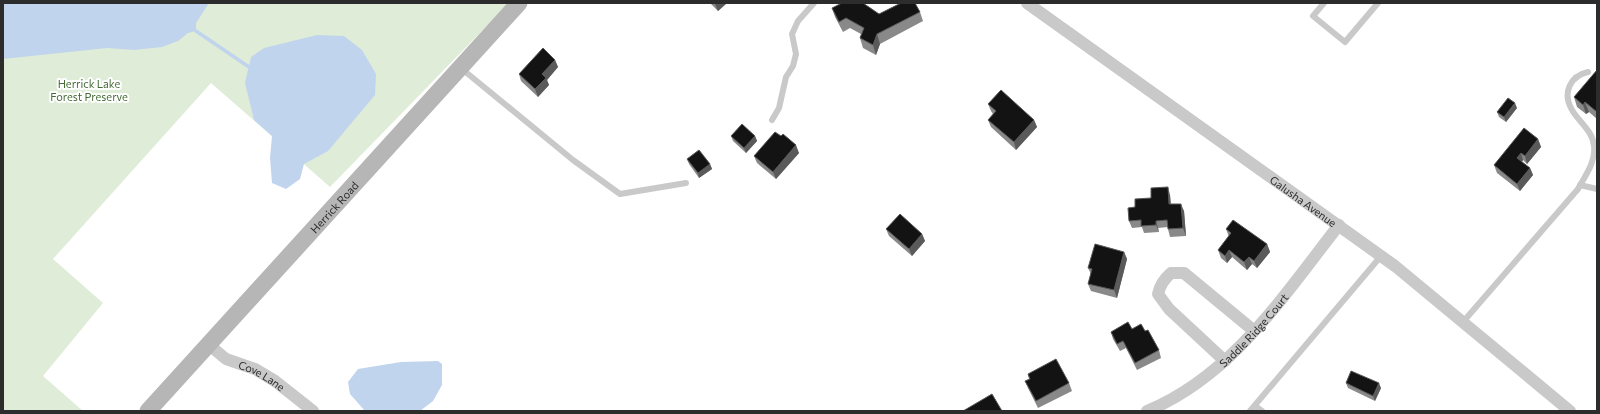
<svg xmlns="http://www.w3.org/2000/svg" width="1600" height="414" font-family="Commissioner,sans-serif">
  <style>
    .green { fill: #dfecd7 }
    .water { fill: #c1d4ee }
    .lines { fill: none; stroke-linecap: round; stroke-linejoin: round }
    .stream { stroke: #c1d4ee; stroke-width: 3.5 }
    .lane { stroke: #c9c9c9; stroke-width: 6 }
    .street { stroke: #c9c9c9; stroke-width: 12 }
    .secondary { stroke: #b6b6b6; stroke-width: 17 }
    .wall { fill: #898989 }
    .shaded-wall { fill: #5a5a5a }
    .building { fill: #131313; stroke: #5a5a5a }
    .labels { text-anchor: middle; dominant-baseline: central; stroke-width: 4; stroke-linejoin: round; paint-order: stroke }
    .park-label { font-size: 11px; fill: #456b36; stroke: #fff }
    .street-label { font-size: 11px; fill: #2c2c2c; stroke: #fff }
  </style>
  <rect width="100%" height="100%" fill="#fff"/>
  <path class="green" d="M3,3H509L330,187L211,83L53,259L103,303L43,376L83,411H3Z"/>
  <g class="water">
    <path d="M3,3H209L196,23V31L188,33L178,41L162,47L134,50L107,48L3,59Z"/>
    <path d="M317,35L344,36L362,50L376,74L375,95L328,151L304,164L300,179L286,189L272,183L270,158L272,136L254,120L245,83L251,57L264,48Z"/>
    <path d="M438,361L442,364V385L433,401L420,411H365L350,394L348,382L358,369L401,362Z"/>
  </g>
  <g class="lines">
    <path class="stream" d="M196,31L249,67"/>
    <g class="lane">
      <path d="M1324,3L1313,16L1345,42L1378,3"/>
      <path d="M462,69L573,160L620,194L686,183"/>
      <path d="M772,120L779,108L786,77L793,66L796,54L792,34L798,21L814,3"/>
      <path d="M1580,185L1597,189"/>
      <path d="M1463,322L1578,189C1585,176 1596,162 1594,146C1593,131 1579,122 1572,110C1562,93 1570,76 1588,72"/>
      <path d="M1255,406L1262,411"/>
      <path d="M1250,411L1381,256"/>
    </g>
    <g class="street">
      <path id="s1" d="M1027,3L1395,266L1570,411"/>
      <path id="s2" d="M208,344L226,359L255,369L275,381L313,411"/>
      <path d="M1225,361L1169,309L1158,294C1160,285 1164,279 1171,273H1184L1253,330"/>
      <path id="s3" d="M1147,411C1232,376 1284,295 1339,225"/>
    </g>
    <path class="secondary" id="s4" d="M148,411L519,3"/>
  </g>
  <g class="wall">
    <path d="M710,3H727L718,11Z"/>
    <path d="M867,6L879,14L920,12L923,21L880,44L876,55L863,48L860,38L861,34L850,28L843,32L835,17L832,8Z"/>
    <path d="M555,60L558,67L547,80L549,85L538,97L521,81L519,74Z"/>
    <path d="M1597,70V119L1589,112L1586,114L1577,107L1574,97Z"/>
    <path d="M988,104L1034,120L1037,127L1016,150L991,127L988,120L993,114L991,111Z"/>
    <path d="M1517,108L1506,122L1499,117L1497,112Z"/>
    <path d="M731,136H755L757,141L746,153L733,141Z"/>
    <path d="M781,136L799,153L776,179L757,163L754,156Z"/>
    <path d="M1538,139L1541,147L1527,164L1523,160L1522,162L1530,168L1533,175L1520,191L1497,173L1494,165Z"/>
    <path d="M687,159L710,164L712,169L699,178L689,164Z"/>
    <path d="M1170,195L1171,204L1184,211L1186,236L1170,237L1168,229V227L1158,228L1159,232L1144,233L1142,227L1132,228L1129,221L1151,198Z"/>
    <path d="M886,229L922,234L925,241L912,256L889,236Z"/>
    <path d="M1226,229L1267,244L1270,252L1257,268L1252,264L1247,270L1232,257L1227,263L1221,258L1218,250L1229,237Z"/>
    <path d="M1124,252L1127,259L1117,298L1091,291L1088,284L1091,274L1088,268Z"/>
    <path d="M1132,329L1145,331L1159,350L1161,358L1137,370L1126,348L1120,351L1113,339L1111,332Z"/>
    <path d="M1028,374L1069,383L1072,391L1038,408L1028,388L1025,381L1029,379Z"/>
    <path d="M1346,383L1381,388L1375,401L1348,388Z"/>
  </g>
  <g class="shaded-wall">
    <path d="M716,3H727L718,11L715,4Z"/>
    <path d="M877,34L880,44L876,55L873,45Z"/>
    <path d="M555,60L558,67L547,80L549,85L538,97L535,89L542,74Z"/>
    <path d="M1585,102L1589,112L1586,114L1583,105Z"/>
    <path d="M1515,103L1517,108L1506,122L1504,117Z"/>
    <path d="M1034,120L1037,127L1016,150L1014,142Z"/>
    <path d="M755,136L757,141L746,153L744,148Z"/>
    <path d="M1538,139L1541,147L1527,164L1525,156Z"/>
    <path d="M796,145L799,153L776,179L773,172Z"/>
    <path d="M1521,153L1523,160L1520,165L1517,158Z"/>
    <path d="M710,164L712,169L699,178L698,173Z"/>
    <path d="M1530,168L1533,175L1520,191L1517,184Z"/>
    <path d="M1168,187L1170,195L1171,212L1169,204Z"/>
    <path d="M1181,204L1184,211L1186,236L1183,228Z"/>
    <path d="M1156,221L1158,228L1159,232L1156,225Z"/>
    <path d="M922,234L925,241L912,256L909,249Z"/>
    <path d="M1267,244L1270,252L1257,268L1254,261Z"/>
    <path d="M1229,250L1232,257L1227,263L1225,256Z"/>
    <path d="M1124,252L1127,259L1117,298L1114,290Z"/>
    <path d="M1249,257L1252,264L1247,270L1244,262Z"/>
    <path d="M1379,383L1381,388L1375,401L1373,396Z"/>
  </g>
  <g class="building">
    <path d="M842,3H863L879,14L901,3H915L920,12L877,34L873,45L860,38L864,28L846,18L839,22L832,8Z"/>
    <path d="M543,48L555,60L542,74L546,78L535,89L519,74Z"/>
    <path d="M1597,70V112L1585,102L1583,105L1574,97Z"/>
    <path d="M1001,90L1034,120L1014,142L988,120L996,111L988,104Z"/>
    <path d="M1508,98L1515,103L1504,117L1497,112Z"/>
    <path d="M742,124L755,136L744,148L731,136Z"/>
    <path d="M1524,128L1538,139L1525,156L1521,153L1517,158L1530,168L1517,184L1494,165Z"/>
    <path d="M775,132L781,136L783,134L796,145L773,172L754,156Z"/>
    <path d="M699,150L710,164L698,173L687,159Z"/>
    <path d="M1168,187L1169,204H1181L1183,228L1168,229L1167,220L1156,221V225L1141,226V220L1129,221L1128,208L1135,207V199L1151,198V188Z"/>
    <path d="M900,214L922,234L909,249L886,229Z"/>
    <path d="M1233,220L1267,244L1254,261L1249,257L1244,262L1229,250L1225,256L1218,250L1231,233L1226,229Z"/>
    <path d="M1095,244L1124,252L1114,290L1088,284L1092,269L1088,268Z"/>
    <path d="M1128,322L1132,329L1141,324L1145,331L1148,330L1159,350L1135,363L1123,341L1117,344L1111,332Z"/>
    <path d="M1056,359L1069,383L1036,401L1025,381L1030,379L1028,374Z"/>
    <path d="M1351,371L1379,383L1373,396L1346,383Z"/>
    <path d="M992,394L1002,411H963Z"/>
  </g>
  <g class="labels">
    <g class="park-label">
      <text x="89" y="83">Herrick Lake<tspan x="89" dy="13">Forest Preserve</tspan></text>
    </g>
    <g class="street-label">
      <text stroke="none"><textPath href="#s1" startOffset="340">Galusha Avenue</textPath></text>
      <text stroke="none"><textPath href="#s4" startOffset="276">Herrick Road</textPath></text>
      <text stroke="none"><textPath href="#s3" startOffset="135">Saddle Ridge Court</textPath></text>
      <text stroke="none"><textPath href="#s2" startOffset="63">Cove Lane</textPath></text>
    </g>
  </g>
  <rect width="1600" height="414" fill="none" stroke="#2c2c2c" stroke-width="8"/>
</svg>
